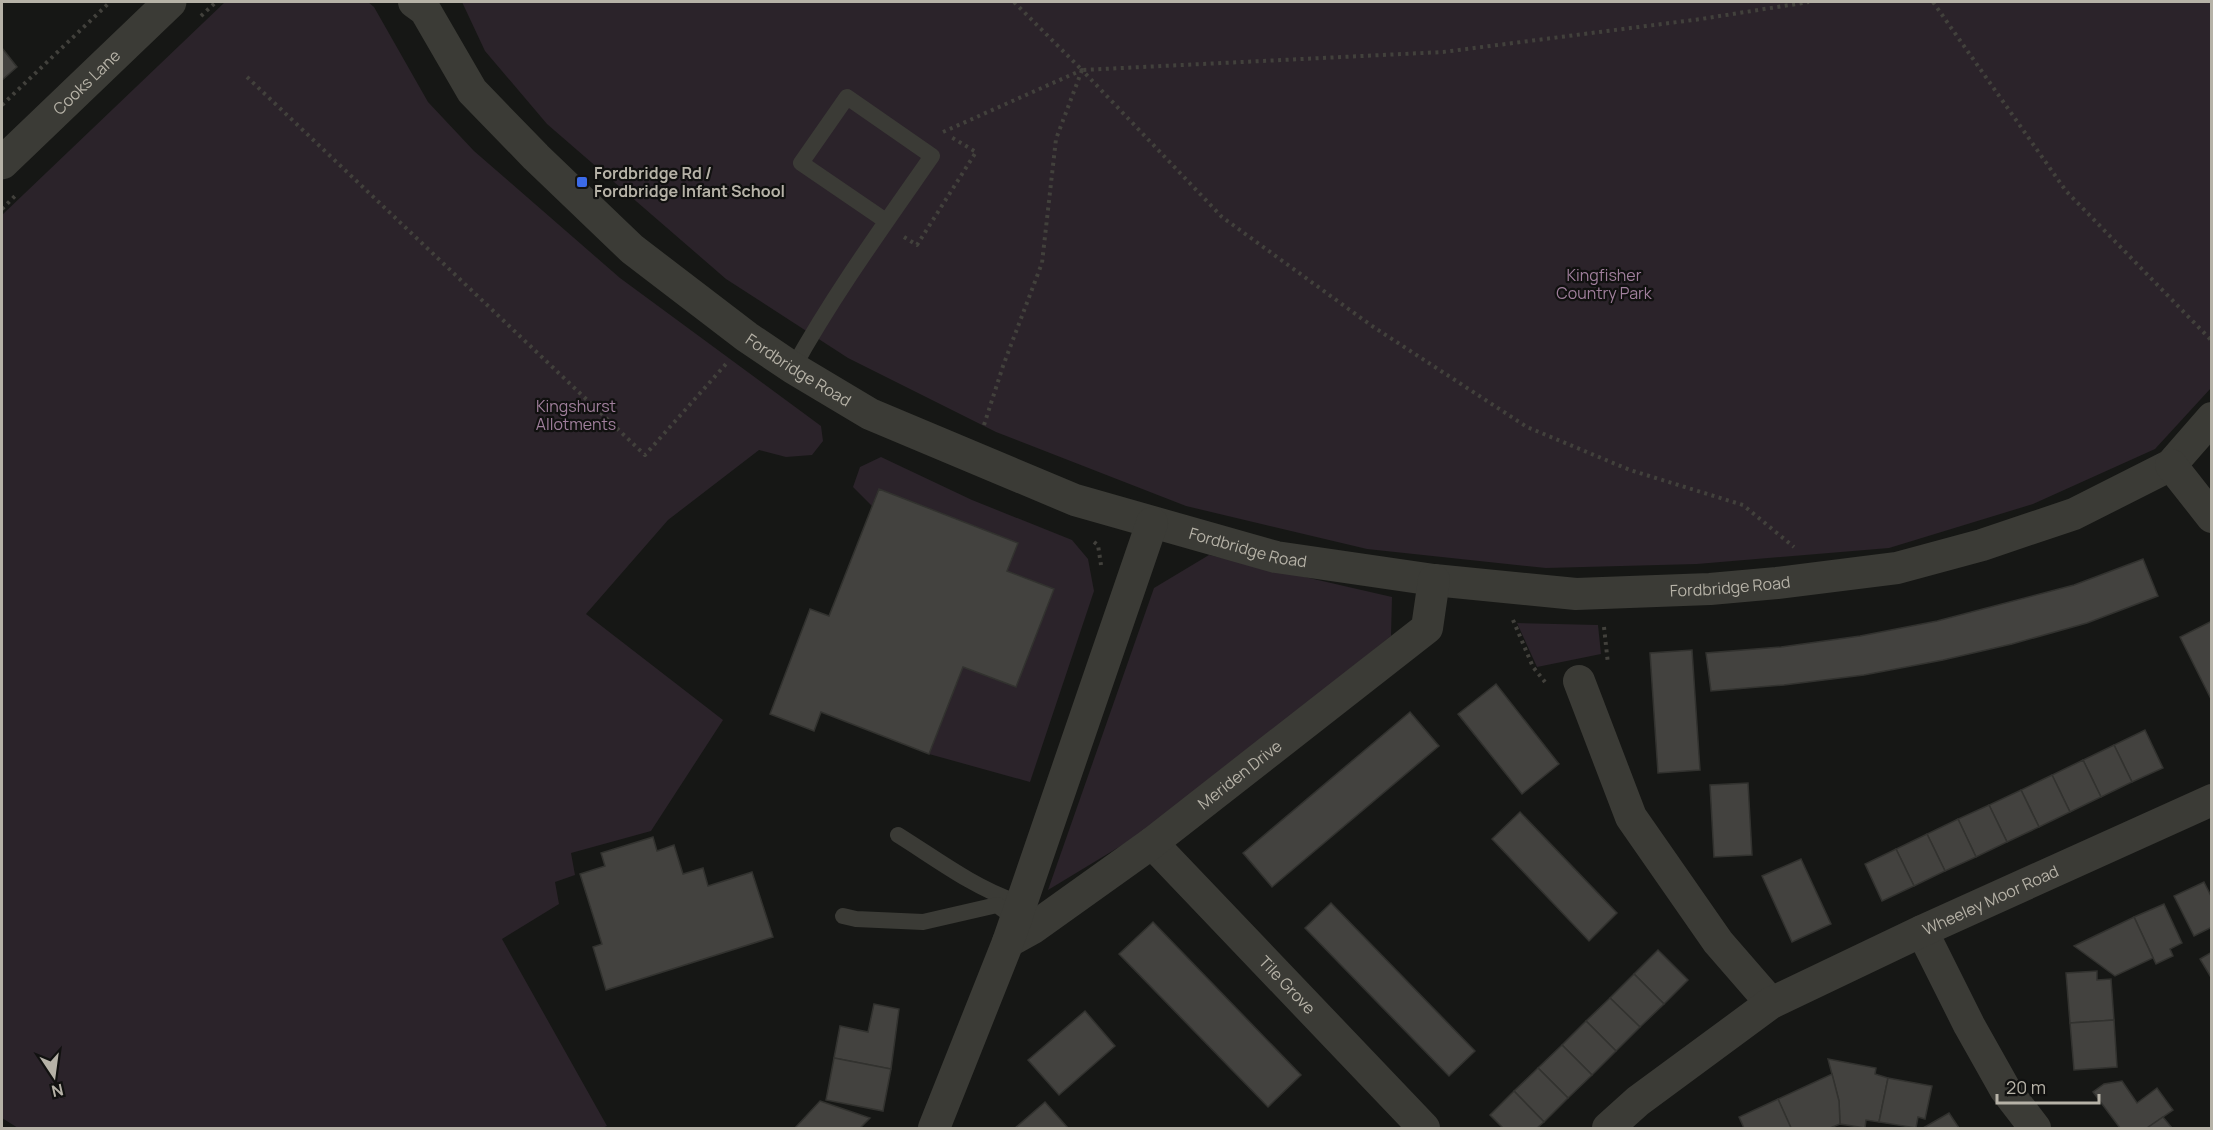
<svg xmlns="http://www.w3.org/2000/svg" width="2213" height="1130" font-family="Manrope,sans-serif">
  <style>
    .green { fill: #2b232a }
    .building { fill: #43423f; stroke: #32322f; stroke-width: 1.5 }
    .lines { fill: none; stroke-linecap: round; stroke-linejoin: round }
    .path { stroke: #42413c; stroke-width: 4; stroke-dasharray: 3 4.5; stroke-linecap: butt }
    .service { stroke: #3b3b36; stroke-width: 16 }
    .minor { stroke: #3b3b36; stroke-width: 32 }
    .tertiary { stroke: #3b3b36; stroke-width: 33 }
    .poi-dot { fill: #3b6ae8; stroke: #111110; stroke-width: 2 }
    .labels { text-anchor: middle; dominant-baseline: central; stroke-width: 4.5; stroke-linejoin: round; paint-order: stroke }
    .street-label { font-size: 16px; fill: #b6b2a7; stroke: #111110 }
    .poi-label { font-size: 16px; font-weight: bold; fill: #b6b2a7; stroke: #111110; text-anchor: start }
    .park-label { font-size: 16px; fill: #a07f9c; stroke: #111110 }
  </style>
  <rect width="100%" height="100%" fill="#161715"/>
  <g class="green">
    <path d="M225,2H368L374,7L428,102L474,151L620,278L821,426L823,441L812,455L786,457L759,450L668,520L586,614L723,720L651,831L571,853L575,875L555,882L559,904L502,939L607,1126L602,1128H18L2,1118V215Z"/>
    <path d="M462,2H2211V388L2155,449L2033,504L1889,548L1697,564L1546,568L1367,549L1186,506L996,432L848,358L726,279L547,124L485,51Z"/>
    <path d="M881,457L972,500L1072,540L1088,559L1094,591L1030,782L929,754L963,667L1016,687L1054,589L1007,571L1018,543L879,489L872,506L853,487L860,467Z"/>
    <path d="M1209,555L1392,597L1391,636L1157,824L1048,890L1154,588Z"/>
    <path d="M1517,623L1598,625L1601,654L1537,667Z"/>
  </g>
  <g class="building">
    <path d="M2,48L17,67L2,80Z"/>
    <path d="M879,489L1018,543L1007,571L1054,589L1016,687L963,667L929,754L821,712L814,731L770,714L810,609L829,616Z"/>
    <path d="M2143,559L2158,596L2087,623L2012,644L1943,660L1864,675L1784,685L1711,691L1706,653L1781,647L1860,636L1937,621L2074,585Z"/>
    <path d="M2212,621V701L2180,637Z"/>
    <path d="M1692,650L1700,770L1658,773L1650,653Z"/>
    <path d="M1496,684L1559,764L1522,794L1458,714Z"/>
    <path d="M1410,712L1439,746L1272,887L1243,853Z"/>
    <path d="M2145,730L2163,768L2132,782L2114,745Z"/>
    <path d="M2114,745L2132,782L2101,797L2083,760Z"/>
    <path d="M2083,760L2101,797L2070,812L2052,775Z"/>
    <path d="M2052,775L2070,812L2039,827L2021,790Z"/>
    <path d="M1748,783L1752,855L1714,857L1710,785Z"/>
    <path d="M2021,790L2039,827L2007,842L1989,805Z"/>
    <path d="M1989,805L2007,842L1976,857L1958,819Z"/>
    <path d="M1520,812L1617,913L1589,941L1492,839Z"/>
    <path d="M1958,819L1976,857L1945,871L1927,834Z"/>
    <path d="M1927,834L1945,871L1914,886L1896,849Z"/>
    <path d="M653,837L657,851L674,845L683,874L703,868L708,886L752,872L773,937L606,990L593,947L602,944L580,874L605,866L601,853Z"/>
    <path d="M1896,849L1914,886L1882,901L1865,864Z"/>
    <path d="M1801,859L1831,924L1792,942L1762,876Z"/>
    <path d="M2204,882L2212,898V927L2194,936L2174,896Z"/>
    <path d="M1331,903L1475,1051L1449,1076L1305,928Z"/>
    <path d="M2164,904L2182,943L2170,949L2173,956L2156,964L2134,917Z"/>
    <path d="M2134,917L2153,958L2115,976L2074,946Z"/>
    <path d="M1153,922L1301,1075L1268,1107L1119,954Z"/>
    <path d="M1658,950L1688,980L1664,1004L1634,974Z"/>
    <path d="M2212,952V979L2200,959Z"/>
    <path d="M2097,971V980L2111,979L2114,1020L2070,1023L2066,973Z"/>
    <path d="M1634,974L1664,1004L1640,1027L1610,998Z"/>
    <path d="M1610,998L1640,1027L1616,1051L1586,1021Z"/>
    <path d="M874,1004L899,1009L891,1069L834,1058L840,1026L868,1032Z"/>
    <path d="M1085,1011L1115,1046L1059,1095L1028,1060Z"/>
    <path d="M2114,1020L2117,1067L2074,1070L2070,1023Z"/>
    <path d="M1586,1021L1616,1051L1592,1075L1562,1045Z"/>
    <path d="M1562,1045L1592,1075L1568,1098L1538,1068Z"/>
    <path d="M834,1058L891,1069L883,1111L826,1100Z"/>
    <path d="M1828,1059L1876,1068L1875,1074L1888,1078L1879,1122L1866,1120L1865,1128L1840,1124L1839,1101Z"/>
    <path d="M1538,1068L1568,1098L1544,1122L1514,1091Z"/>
    <path d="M1832,1074L1839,1101L1840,1124L1830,1128H1791L1778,1099Z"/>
    <path d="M1888,1078L1932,1086L1925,1119L1918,1117L1916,1128L1879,1122Z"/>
    <path d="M2122,1081L2137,1103L2157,1088L2173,1110L2147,1128H2120L2093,1092L2104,1084Z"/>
    <path d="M1514,1091L1544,1122L1537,1128H1503L1490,1115Z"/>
    <path d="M1778,1099L1791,1128H1744L1739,1117Z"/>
    <path d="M820,1101L870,1118L860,1128H795Z"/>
    <path d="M1045,1102L1068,1128H1015Z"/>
    <path d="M1949,1113L1959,1128H1923Z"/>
    <path d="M2163,1117L2172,1128H2147Z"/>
  </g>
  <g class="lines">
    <g class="path">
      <path d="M1014,2L1082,70L1443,52L1701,19L1809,2"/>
      <path d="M1933,2L2066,191L2212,341"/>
      <path d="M201,16L216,2"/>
      <path d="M247,77L645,455L726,364"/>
      <path d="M2,105L110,2"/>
      <path d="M943,132L1082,70L1222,217L1372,326L1527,427L1630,470L1743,505L1794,547"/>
      <path d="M2,209L17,194"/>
      <path d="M904,237L917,245L976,152L951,137"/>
      <path d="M984,425L1003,366L1042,263L1056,139L1082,70"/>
      <path d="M1094,542L1098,545L1101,565"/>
      <path d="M1513,620L1533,667L1545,682"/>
      <path d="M1604,627L1608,664"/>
    </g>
    <g class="service">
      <path d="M793,368C834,294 884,225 932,156L847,97L801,163L886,221"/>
      <path d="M898,835C935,858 973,887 1014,901"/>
      <path d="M843,916L856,919L923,922L997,905L1016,919"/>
    </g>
    <g class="minor">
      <path id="s1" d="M414,2L425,10L472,91L536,157L632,249L747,337L793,368L870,414L1075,500L1276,557L1434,580L1576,594L1710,589L1777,583L1897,568L1982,545L2074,514L2171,465L2212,418"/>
      <path d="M2171,465L2212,517"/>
      <path d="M1579,681L1631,817L1718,942L1771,1003"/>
      <path id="s2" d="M1152,843L1424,1128"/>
      <path d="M1922,931L1969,1025L2005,1089L2035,1128"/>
      <path id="s3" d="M1008,942L1033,928L1152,843L1427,628L1434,580"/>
      <path d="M934,1128L1008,942L1152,523"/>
      <path id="s4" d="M1608,1128L1638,1101L1771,1003L1922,931L2212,800"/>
    </g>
    <path class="tertiary" id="s5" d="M2,163L170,2"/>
  </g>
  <rect class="poi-dot" x="576" y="176" width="12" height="12" rx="3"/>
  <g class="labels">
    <g class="street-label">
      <text stroke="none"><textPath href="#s5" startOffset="117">Cooks Lane</textPath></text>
      <text stroke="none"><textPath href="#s1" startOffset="538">Fordbridge Road</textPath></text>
      <text stroke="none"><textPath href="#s1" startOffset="1024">Fordbridge Road</textPath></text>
      <text stroke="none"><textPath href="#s1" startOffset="1510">Fordbridge Road</textPath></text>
      <text stroke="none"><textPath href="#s3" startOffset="286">Meriden Drive</textPath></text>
      <text stroke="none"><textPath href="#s4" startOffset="448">Wheeley Moor Road</textPath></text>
      <text stroke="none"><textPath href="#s2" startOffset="196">Tile Grove</textPath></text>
    </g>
    <g class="poi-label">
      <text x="594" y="173">Fordbridge Rd /<tspan x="594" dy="18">Fordbridge Infant School</tspan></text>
    </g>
    <g class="park-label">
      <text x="1604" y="275">Kingfisher<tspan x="1604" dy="18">Country Park</tspan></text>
      <text x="576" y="406">Kingshurst<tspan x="576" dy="18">Allotments</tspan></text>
    </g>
  </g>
  <rect width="2213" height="1130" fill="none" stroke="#b6b2a7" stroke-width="6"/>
  <g transform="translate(54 1076) rotate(167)" stroke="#111110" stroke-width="4.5" paint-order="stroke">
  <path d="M0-4.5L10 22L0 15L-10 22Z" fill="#b6b2a7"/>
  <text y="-9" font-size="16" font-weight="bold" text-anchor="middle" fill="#b6b2a7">N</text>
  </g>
  <path d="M1997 1094v9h102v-9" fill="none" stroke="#b6b2a7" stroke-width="3"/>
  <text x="2006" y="1094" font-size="18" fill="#b6b2a7" stroke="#111110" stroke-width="4.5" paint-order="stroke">20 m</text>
</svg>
